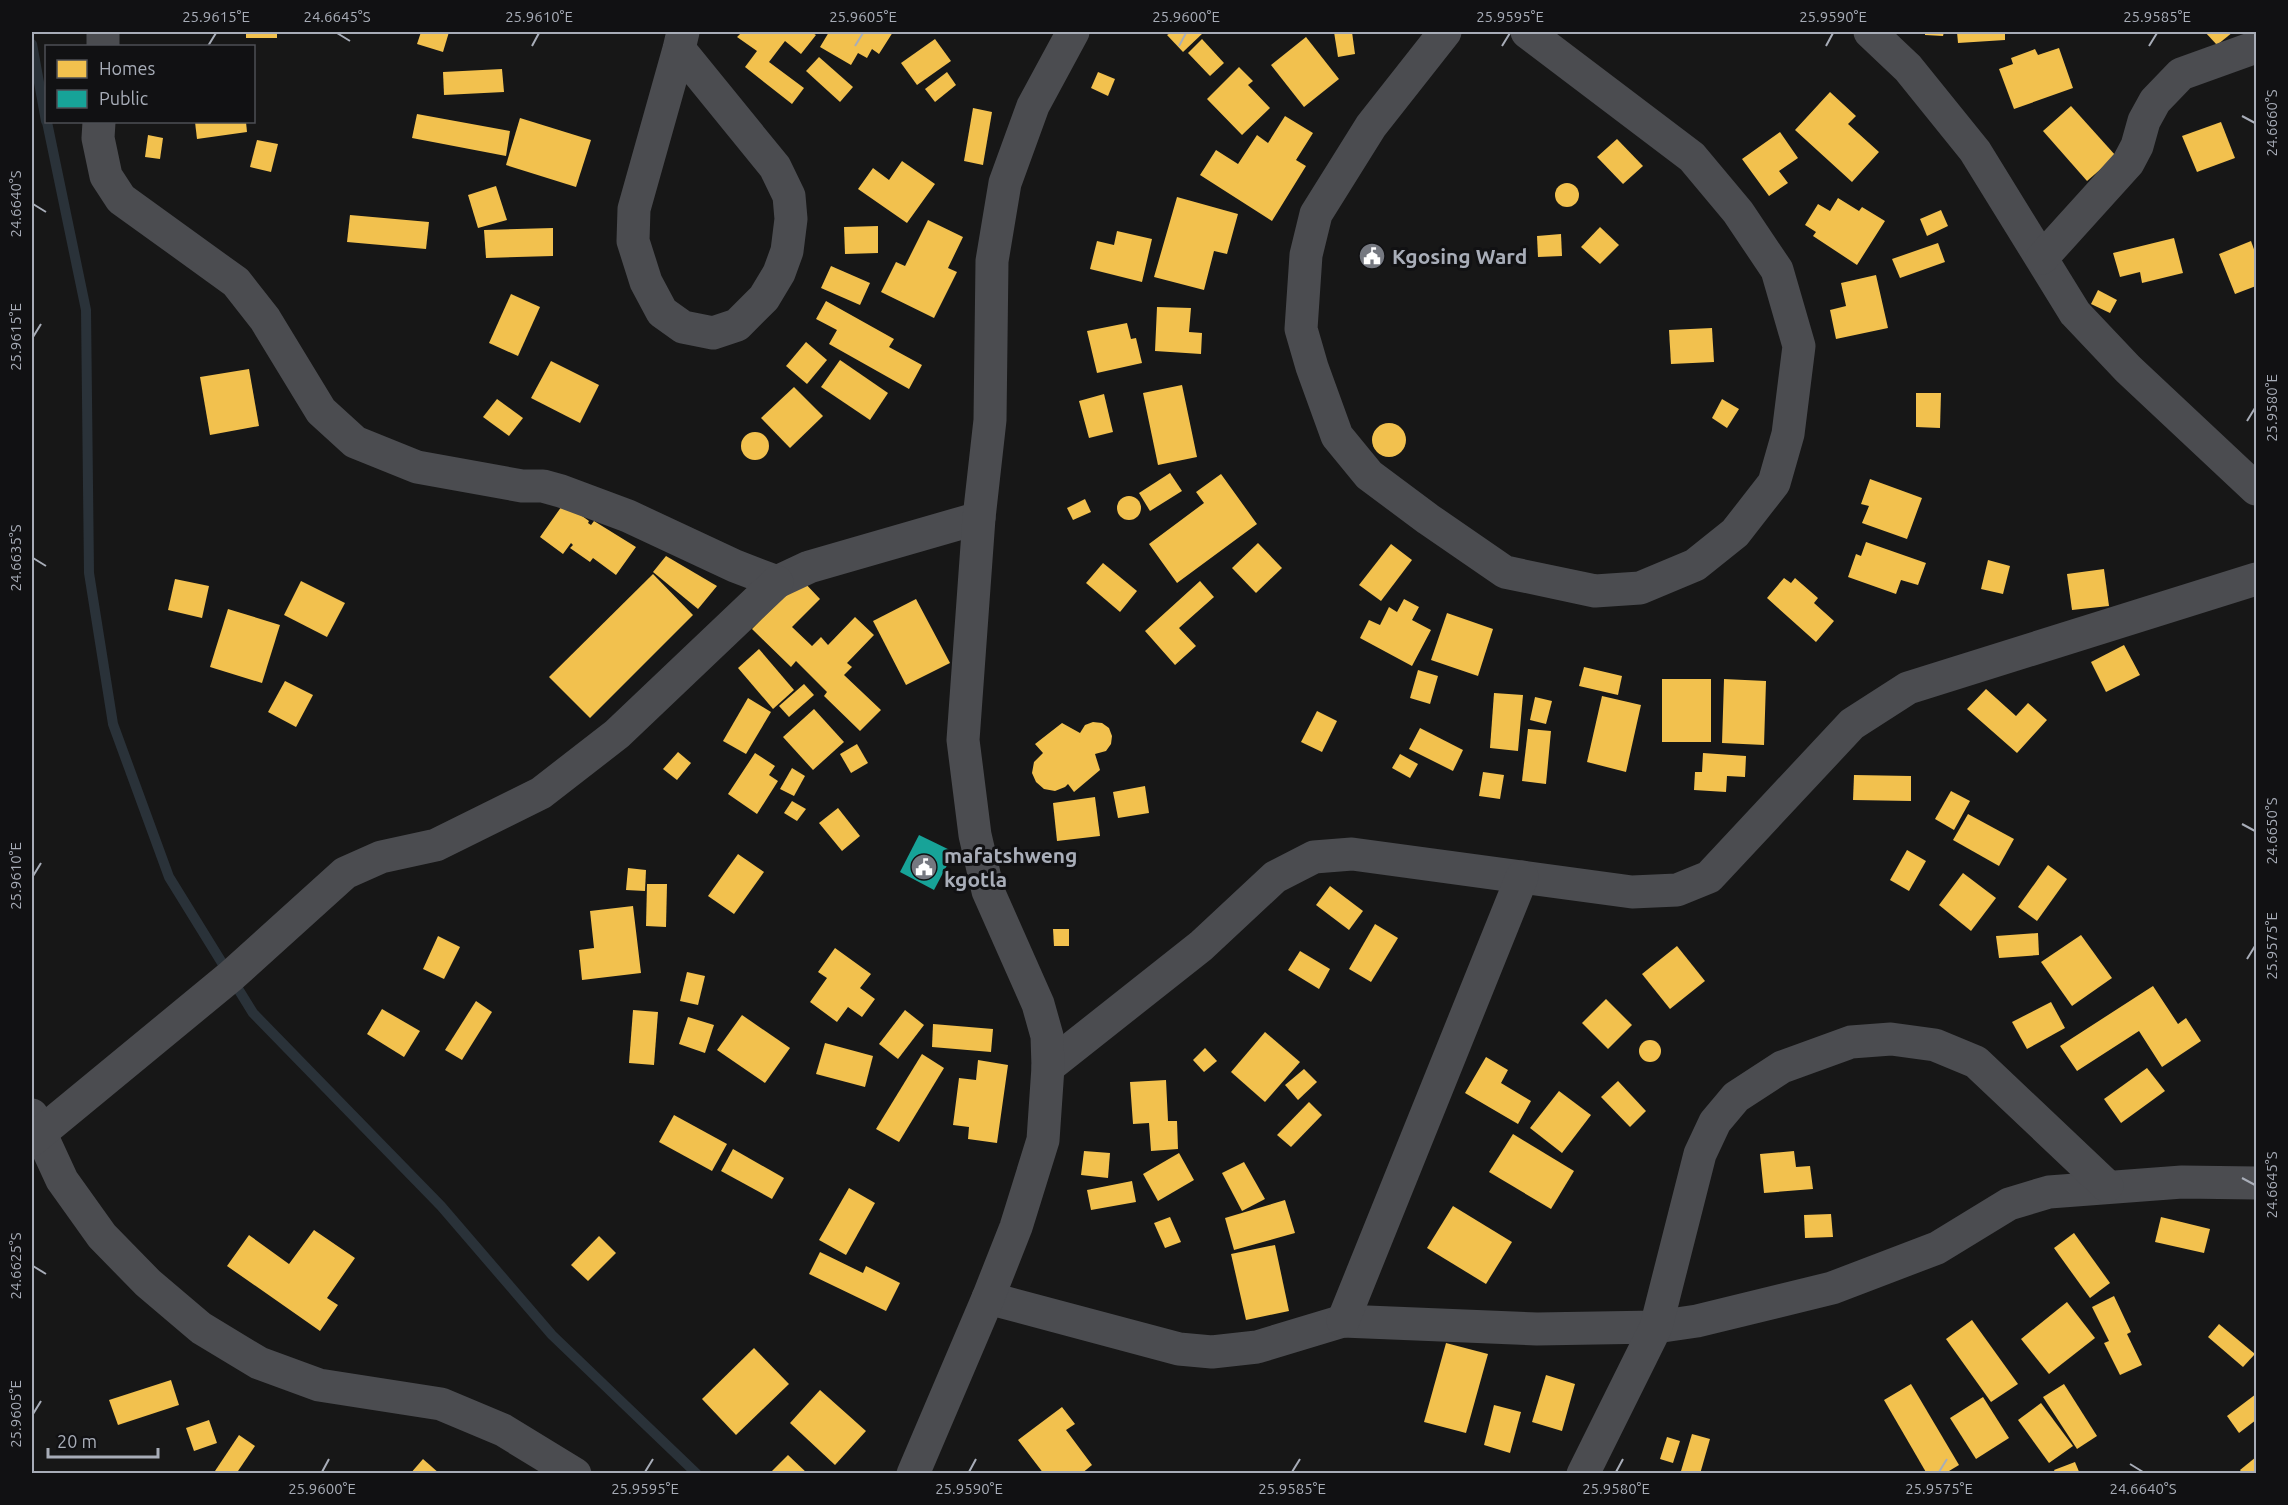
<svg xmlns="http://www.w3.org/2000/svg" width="2288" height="1505" font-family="Ubuntu,sans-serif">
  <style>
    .homes { fill: #f2c14e }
    .public { fill: #17a398 }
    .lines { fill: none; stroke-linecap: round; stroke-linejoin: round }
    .stream { stroke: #2a3239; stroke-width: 10 }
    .minor { stroke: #4b4c50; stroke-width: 33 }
    .ticks { fill: none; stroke: #a8adb8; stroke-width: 2 }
    .labels { text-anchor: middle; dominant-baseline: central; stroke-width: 6; stroke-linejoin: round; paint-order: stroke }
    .poi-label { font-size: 21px; font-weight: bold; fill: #a8adb8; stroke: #111113; text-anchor: start }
    .neatline { fill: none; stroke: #a8adb8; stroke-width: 2 }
    .ticks-label { font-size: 15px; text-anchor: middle; fill: #a8adb8 }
  </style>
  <rect width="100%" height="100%" fill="#171717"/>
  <g class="homes">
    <rect x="246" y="32" width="31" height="6"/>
    <path d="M421,32H449L443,52L417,44Z"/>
    <path d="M742,32H811L816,35L801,54L785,41L769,62L804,88L792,104L745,67L757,51L737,37Z"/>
    <path d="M829,32H893L879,54L872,49L867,58L858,53L851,65L820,47Z"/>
    <path d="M1172,32H1201L1203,33L1183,52L1167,35Z"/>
    <path d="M1334,32H1352L1355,54L1338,57Z"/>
    <path d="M1925,32H1944L1943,36L1925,35Z"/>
    <path d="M1957,32H2005V40L1958,43Z"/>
    <path d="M2205,32H2233L2217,45Z"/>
    <path d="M1306,37L1339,79L1304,107L1271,65Z"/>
    <path d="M935,39L951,61L917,85L901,63Z"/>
    <path d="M1202,39L1224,63L1210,76L1188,53Z"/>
    <path d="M2059,48L2073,88L2014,109L1999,69L2013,64L2011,58L2035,49L2038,55Z"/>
    <path d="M819,57L853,87L840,102L806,71Z"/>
    <path d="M1239,67L1253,81L1248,85L1270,108L1242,135L1207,99Z"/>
    <path d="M502,69L504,92L444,95L443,72Z"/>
    <path d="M947,72L956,85L935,102L925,89Z"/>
    <path d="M1098,72L1115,79L1108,96L1091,88Z"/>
    <path d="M1830,92L1856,116L1848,124L1879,152L1852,182L1795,130Z"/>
    <path d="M2071,106L2116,156L2087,181L2043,131Z"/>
    <path d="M973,108L992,112L983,165L964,161Z"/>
    <path d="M417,114L510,131L506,156L412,138Z"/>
    <path d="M1285,116L1313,133L1296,160L1306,166L1272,221L1200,175L1216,150L1238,164L1257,135L1268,143Z"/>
    <path d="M520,118L591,140L576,187L506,165Z"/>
    <path d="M195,122H246L247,132L197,139Z"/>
    <path d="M2221,122L2235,158L2197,172L2182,136Z"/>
    <path d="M1780,132L1798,158L1779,171L1788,183L1769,196L1742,159Z"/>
    <path d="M148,135L163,138L160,159L145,157Z"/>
    <path d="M1617,139L1643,166L1623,184L1597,157Z"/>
    <path d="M257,140L278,144L271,172L250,167Z"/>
    <path d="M902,161L935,184L907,223L858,189L873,168L889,180Z"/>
    <circle cx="1567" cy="195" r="12"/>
    <path d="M496,186L507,220L478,228L468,195Z"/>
    <path d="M1177,197L1238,214L1227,254L1214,251L1204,290L1154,277Z"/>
    <path d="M1838,198L1859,211L1862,207L1885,221L1857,265L1813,236L1816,232L1805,225L1818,204L1830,211Z"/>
    <path d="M1941,210L1948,226L1927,236L1920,219Z"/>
    <path d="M350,215L429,222L426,249L347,242Z"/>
    <path d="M928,220L963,237L948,268L957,272L934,318L881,292L896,262L905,266Z"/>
    <path d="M878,226V253L845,254L844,227Z"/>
    <path d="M1600,227L1619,245L1600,264L1581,247Z"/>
    <path d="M553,228V256L486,258L484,230Z"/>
    <path d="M1117,231L1152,239L1142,282L1090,269L1097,241L1114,245Z"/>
    <path d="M1561,234L1562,256L1538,257L1537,236Z"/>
    <path d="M2174,238L2183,273L2142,283L2140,272L2120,277L2113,253Z"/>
    <path d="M2251,241L2256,255V286L2235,294L2219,254Z"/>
    <path d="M1938,243L1945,262L1900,278L1892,259Z"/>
    <path d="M831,266L870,283L860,305L821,288Z"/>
    <path d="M1876,275L1888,328L1836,339L1830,310L1846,306L1841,283Z"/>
    <path d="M2098,290L2117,300L2110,313L2091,304Z"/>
    <path d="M511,294L540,307L518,356L489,343Z"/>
    <path d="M826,301L894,339L889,347L922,365L909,389L829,344L837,330L816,319Z"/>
    <path d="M1157,307L1191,308L1189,332L1202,333L1201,354L1155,351Z"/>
    <path d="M1127,323L1131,339L1136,338L1142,363L1097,373L1087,331Z"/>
    <path d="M1712,328L1714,362L1671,364L1669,330Z"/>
    <path d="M806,342L827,360L807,384L786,366Z"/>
    <path d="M840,360L888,393L870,420L821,387Z"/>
    <path d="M551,361L599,385L580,423L531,398Z"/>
    <path d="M249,369L259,426L210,435L200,377Z"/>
    <path d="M1182,385L1197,457L1158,465L1143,393Z"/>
    <path d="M794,387L823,416L790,448L761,418Z"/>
    <path d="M1916,393H1941L1940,428L1916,427Z"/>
    <path d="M1104,394L1113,432L1089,438L1079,401Z"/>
    <path d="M497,399L523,418L509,436L483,417Z"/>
    <path d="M1722,399L1739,409L1727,428L1712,418Z"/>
    <circle cx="1389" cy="440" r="17"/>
    <circle cx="755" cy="446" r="14"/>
    <path d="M1170,473L1182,491L1150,511L1139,493Z"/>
    <path d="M1221,474L1257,524L1177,583L1149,544L1204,503L1196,492Z"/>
    <path d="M1870,479L1922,498L1907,539L1862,523L1869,506L1861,504Z"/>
    <circle cx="1129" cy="508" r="12"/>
    <path d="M1085,499L1091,512L1073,520L1067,508Z"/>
    <path d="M564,503L589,521L588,523L591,525L594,521L636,547L616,575L593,558L590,562L570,548L573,545L571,543L563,554L540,537Z"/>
    <path d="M1866,542L1926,563L1918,585L1901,580L1896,594L1848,577L1856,554L1861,556Z"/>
    <path d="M1258,543L1282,568L1256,593L1232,568Z"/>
    <path d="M1391,544L1412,560L1381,601L1359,585Z"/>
    <path d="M666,556L717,586L698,609L653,572Z"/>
    <path d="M1988,560L2010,566L2003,594L1981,589Z"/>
    <path d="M1103,563L1137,591L1120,612L1086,583Z"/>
    <path d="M2104,569L2109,606L2072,610L2067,574Z"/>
    <path d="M653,574L693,615L590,718L549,677Z"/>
    <path d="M1784,578L1791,583L1795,578L1818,598L1814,603L1834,621L1816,642L1767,598Z"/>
    <path d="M175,579L209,586L202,618L168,610Z"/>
    <path d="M801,579L820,599L792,627L812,646L821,637L828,645L855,617L874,635L847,663L852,667L844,675L881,710L860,731L824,696L827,692L796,661L791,667L752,629Z"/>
    <path d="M301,581L345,603L327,637L284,615Z"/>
    <path d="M1200,581L1214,597L1179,628L1196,646L1175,665L1145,631Z"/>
    <path d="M916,599L950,663L906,685L873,621Z"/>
    <path d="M1404,599L1419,607L1412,620L1431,630L1412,666L1360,638L1369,620L1380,625L1389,607L1397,612Z"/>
    <path d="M228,609L280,625L262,683L210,667Z"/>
    <path d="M1447,613L1493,629L1478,676L1431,660Z"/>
    <path d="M2124,645L2140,675L2106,692L2091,662Z"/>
    <path d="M759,649L794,690L773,709L738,668Z"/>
    <path d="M1584,667L1622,676L1618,695L1579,686Z"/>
    <path d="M1418,670L1438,676L1430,704L1410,698Z"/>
    <rect x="1662" y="679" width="49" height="63"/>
    <path d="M1724,679L1766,681L1764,745L1722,743Z"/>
    <path d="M285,681L313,695L296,727L268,712Z"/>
    <path d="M804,684L814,695L789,717L779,706Z"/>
    <path d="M1986,689L2016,716L2028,703L2047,720L2017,753L1967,709Z"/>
    <path d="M1494,693L1523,695L1518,751L1490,748Z"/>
    <path d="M1602,696L1641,705L1626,772L1587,762Z"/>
    <path d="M1535,697L1552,701L1546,724L1530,720Z"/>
    <path d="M748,698L771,712L746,754L723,741Z"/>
    <path d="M814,709L844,742L813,770L783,737Z"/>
    <path d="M1317,711L1337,721L1322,752L1301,742Z"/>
    <path d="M1093,722L1102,723L1109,728L1112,736L1111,744L1106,751L1095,754L1100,770L1074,792L1068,784L1065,787L1055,791L1044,789L1036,782L1032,773L1034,762L1043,753L1035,744L1062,723L1080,733L1085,725Z"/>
    <path d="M1420,728L1463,750L1453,771L1409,749Z"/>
    <path d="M1528,729L1551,731L1546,784L1522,781Z"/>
    <path d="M857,744L868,763L851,773L840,754Z"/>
    <path d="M678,752L691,763L677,780L663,769Z"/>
    <path d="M755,753L775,766L769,775L778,781L757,814L728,794Z"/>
    <path d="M1703,753L1746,756L1745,777L1727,776L1726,792L1694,790L1695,772H1702Z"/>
    <path d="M1400,754L1418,764L1410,778L1392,768Z"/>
    <path d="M792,768L805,776L794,796L780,789Z"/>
    <path d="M1483,772L1504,775L1500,799L1479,796Z"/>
    <path d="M1854,775L1911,776V801L1853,800Z"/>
    <path d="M1145,786L1149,813L1118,818L1113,792Z"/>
    <path d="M1951,791L1970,801L1954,830L1935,819Z"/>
    <path d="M1095,797L1100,836L1057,841L1053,803Z"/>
    <path d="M792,801L806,809L797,821L784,813Z"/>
    <path d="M838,808L860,836L842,851L819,823Z"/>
    <path d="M1968,814L2014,839L1999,866L1953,840Z"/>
    <path d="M1907,850L1926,861L1909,891L1890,880Z"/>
    <path d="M738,854L764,872L734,914L708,896Z"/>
    <path d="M2048,865L2067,879L2037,921L2018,907Z"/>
    <path d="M628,868L646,870L645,891L626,890Z"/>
    <path d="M1963,873L1996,898L1971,931L1939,905Z"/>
    <path d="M647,884H667L666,927L646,926Z"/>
    <path d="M1330,886L1363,911L1349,930L1316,905Z"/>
    <path d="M633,906L641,973L582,980L579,950L594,948L590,911Z"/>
    <path d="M1375,924L1398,938L1371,982L1349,969Z"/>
    <path d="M1053,929H1069V946H1054Z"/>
    <path d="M2038,933L2039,955L1999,958L1996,936Z"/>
    <path d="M2081,935L2112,978L2072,1006L2041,962Z"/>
    <path d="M438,936L460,947L444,979L423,969Z"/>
    <path d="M1677,946L1705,981L1670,1009L1642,974Z"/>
    <path d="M835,948L871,974L860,988L875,999L862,1017L848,1007L837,1022L810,1002L827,978L818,972Z"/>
    <path d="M1300,951L1330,969L1319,989L1288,970Z"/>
    <path d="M687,972L705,976L698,1005L680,1001Z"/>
    <path d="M2153,986L2178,1024L2186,1018L2201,1041L2162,1067L2139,1031L2077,1071L2060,1046Z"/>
    <path d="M1606,999L1632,1025L1608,1049L1582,1023Z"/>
    <path d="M476,1001L492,1012L462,1060L445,1050Z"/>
    <path d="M2051,1002L2065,1028L2027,1049L2012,1022Z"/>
    <path d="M382,1009L420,1031L404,1057L367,1034Z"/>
    <path d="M633,1010L658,1012L654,1065L629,1063Z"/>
    <path d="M905,1010L924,1025L898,1059L879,1044Z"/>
    <path d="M742,1015L790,1048L765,1083L717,1050Z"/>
    <path d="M688,1017L714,1025L705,1053L679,1044Z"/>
    <path d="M933,1024L993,1029L991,1052L932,1047Z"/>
    <path d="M1265,1032L1300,1062L1265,1102L1231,1072Z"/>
    <circle cx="1650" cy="1051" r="11"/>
    <path d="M825,1043L873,1056L865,1087L816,1074Z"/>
    <path d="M1205,1048L1217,1061L1204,1072L1193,1060Z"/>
    <path d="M922,1054L944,1068L899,1142L876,1129Z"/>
    <path d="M1486,1057L1508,1070L1501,1083L1531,1101L1518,1124L1465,1093Z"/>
    <path d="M978,1060L1008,1065L997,1143L968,1139L969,1127L953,1125L959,1078L976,1080Z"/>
    <path d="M2147,1068L2165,1091L2121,1123L2104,1099Z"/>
    <path d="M1304,1069L1317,1082L1298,1100L1285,1085Z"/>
    <path d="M1166,1080L1168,1121H1177L1178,1149L1151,1151L1149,1123L1133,1124L1130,1082Z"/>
    <path d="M1618,1081L1646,1111L1630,1127L1601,1097Z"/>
    <path d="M1559,1091L1591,1115L1562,1153L1530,1128Z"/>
    <path d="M1309,1102L1322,1115L1291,1147L1277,1135Z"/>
    <path d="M674,1115L727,1144L712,1171L659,1142Z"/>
    <path d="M1513,1134L1574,1171L1551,1209L1489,1172Z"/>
    <path d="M733,1149L784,1178L772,1199L721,1171Z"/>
    <path d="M1084,1151L1110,1153L1108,1178L1081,1175Z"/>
    <path d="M1794,1151L1796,1167L1810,1166L1813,1189L1764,1193L1760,1154Z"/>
    <path d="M1179,1153L1194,1180L1158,1201L1143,1174Z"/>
    <path d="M1244,1162L1265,1199L1242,1211L1222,1173Z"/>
    <path d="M1132,1181L1136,1202L1091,1210L1087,1190Z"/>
    <path d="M849,1188L875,1203L846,1255L819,1240Z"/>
    <path d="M1285,1200L1295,1233L1234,1250L1225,1218Z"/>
    <path d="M1453,1206L1512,1242L1486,1284L1427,1248Z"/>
    <path d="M1831,1214L1833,1237L1805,1238L1804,1215Z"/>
    <path d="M1170,1217L1181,1242L1165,1248L1154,1223Z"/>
    <path d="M2161,1217L2210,1229L2204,1253L2155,1242Z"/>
    <path d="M314,1230L355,1258L327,1298L338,1305L320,1331L227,1266L249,1235L289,1264Z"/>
    <path d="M2074,1233L2110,1283L2090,1298L2054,1248Z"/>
    <path d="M599,1236L616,1253L588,1281L571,1265Z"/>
    <path d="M1275,1245L1289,1311L1246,1320L1231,1254Z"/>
    <path d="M820,1252L863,1273L866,1266L900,1283L886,1311L809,1274Z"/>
    <path d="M2114,1296L2131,1332L2127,1334L2142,1365L2120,1375L2104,1343L2109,1341L2092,1307Z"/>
    <path d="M2067,1302L2095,1338L2049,1374L2021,1339Z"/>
    <path d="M1972,1320L2018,1384L1991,1402L1946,1339Z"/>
    <path d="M2219,1324L2255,1354L2243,1367L2208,1337Z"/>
    <path d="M1446,1343L1488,1354L1466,1433L1424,1422Z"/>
    <path d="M754,1348L789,1384L736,1435L702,1399Z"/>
    <path d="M1546,1375L1575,1384L1562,1431L1532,1422Z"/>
    <path d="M171,1380L179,1405L118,1425L109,1400Z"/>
    <path d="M1911,1384L1959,1465L1944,1474H1927L1884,1400Z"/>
    <path d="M2064,1384L2097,1436L2077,1449L2043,1397Z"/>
    <path d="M820,1390L866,1431L835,1465L790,1423Z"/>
    <path d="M2256,1394V1420L2239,1433L2227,1416Z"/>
    <path d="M1983,1397L2009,1438L1976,1459L1950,1418Z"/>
    <path d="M2041,1403L2073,1446L2049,1463L2018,1420Z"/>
    <path d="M1494,1405L1521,1412L1510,1453L1484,1445Z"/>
    <path d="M1062,1407L1075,1424L1066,1430L1092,1465L1081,1474H1044L1018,1440Z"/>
    <path d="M209,1420L217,1443L194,1451L186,1428Z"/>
    <path d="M1692,1434L1710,1439L1700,1474L1681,1471Z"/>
    <path d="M239,1435L255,1446L236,1474H213Z"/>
    <path d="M1667,1437L1680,1441L1673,1463L1660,1459Z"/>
    <path d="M788,1455L808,1474H769Z"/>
    <path d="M2256,1457V1474H2243L2240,1470Z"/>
    <path d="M423,1459L440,1474H410Z"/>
    <path d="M2075,1462L2080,1474H2056L2054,1470Z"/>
  </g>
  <path class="public" d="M919,835L954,852L934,890L900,872Z"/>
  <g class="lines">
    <g class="stream">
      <path d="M32,44L46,121"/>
      <path d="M47,122L86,310L89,573L113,724L169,877L253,1013L441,1206L552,1335L697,1474"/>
    </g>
    <g class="minor">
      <path d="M1445,32L1371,126L1316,214L1306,255L1301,329L1312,367L1337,436L1369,475L1428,519L1505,572L1595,591L1640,588L1695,565L1735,533L1774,483L1788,434L1799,346L1777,270L1738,212L1692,157L1527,32"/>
      <path d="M1870,32L1908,68L1975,151L2075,313L2128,369L2256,489"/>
      <path d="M103,46V32"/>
      <path d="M679,49L775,167L789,196L791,219L787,251L779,273L764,298L737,325L713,333L683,327L662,312L646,282L633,241L634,209L679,49L683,32"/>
      <path d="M99,122L98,138L106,176L121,199L236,282L265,319L321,411L355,442L417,467L522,486H543L561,491L628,516L735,566L777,582L809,567L979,518"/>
      <path d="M2042,258L2128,163L2137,146L2144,121L2155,101L2181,74L2256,47"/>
      <path d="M1048,1067L1201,946L1275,877L1314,857L1352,854L1632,892L1677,890L1709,877L1852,724L1908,688L2256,579"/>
      <path d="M32,1115L62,1180L102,1236L148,1283L201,1328L259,1363L319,1385L441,1404L503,1430L575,1474"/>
      <path d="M32,1140L231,976L345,873L381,857L436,845L541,793L617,734L777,582"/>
      <path d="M988,1298L1179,1349L1212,1352L1257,1347L1343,1321L1537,1329L1656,1327L1697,1321L1832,1288L1937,1248L2009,1204L2049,1192L2182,1182L2256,1183"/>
      <path d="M1343,1321L1522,877"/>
      <path d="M913,1474L988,1298L1016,1227L1043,1140L1048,1067L1047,1036L1038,1004L988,891L975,835L963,740L979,518L990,420L992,261L1005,183L1033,106L1073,32"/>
      <path d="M1583,1474L1656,1327L1700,1154L1715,1122L1736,1097L1782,1067L1851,1042L1891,1039L1935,1045L1976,1062L2107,1186"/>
    </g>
  </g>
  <path class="ticks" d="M337,33L350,41M208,46L216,33M532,46L539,33M855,46L863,33M1179,46L1186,33M1502,46L1510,33M1826,46L1833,33M2149,46L2157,33M2242,116L2255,123M33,204L46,212M33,337L41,324M2247,421L2255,408M33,558L46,566M2242,824L2255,831M33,876L41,863M2247,959L2255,946M2242,1178L2255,1185M33,1266L46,1274M33,1414L41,1401M2130,1464L2143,1472M322,1472L329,1459M645,1472L653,1459M969,1472L976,1459M1292,1472L1300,1459M1616,1472L1623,1459M1939,1472L1947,1459"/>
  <defs>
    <symbol id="civic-disc" viewBox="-11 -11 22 22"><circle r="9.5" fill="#757880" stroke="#111113"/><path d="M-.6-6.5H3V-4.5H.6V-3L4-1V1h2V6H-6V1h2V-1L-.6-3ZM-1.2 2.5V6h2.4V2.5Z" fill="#fff"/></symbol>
  </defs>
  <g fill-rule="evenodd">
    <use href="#civic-disc" x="1357" y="241" width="30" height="30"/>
    <use href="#civic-disc" x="909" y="852" width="30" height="30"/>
  </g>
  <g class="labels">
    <g class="poi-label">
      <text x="1392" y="256">Kgosing Ward</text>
      <text x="944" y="855">mafatshweng<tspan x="944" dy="24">kgotla</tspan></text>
    </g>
  </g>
  <rect width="2288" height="1505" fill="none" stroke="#111113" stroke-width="66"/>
  <rect x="45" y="45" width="210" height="78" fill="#111113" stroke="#4d4f55" stroke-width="1.5"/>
  <rect x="57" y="60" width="30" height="18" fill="#f2c14e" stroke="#4d4f55" stroke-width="1.5"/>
  <text x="99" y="75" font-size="18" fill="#a8adb8">Homes</text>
  <rect x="57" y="90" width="30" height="18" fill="#17a398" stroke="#4d4f55" stroke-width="1.5"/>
  <text x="99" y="105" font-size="18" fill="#a8adb8">Public</text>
  <path d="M48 1448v9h110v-9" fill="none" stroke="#a8adb8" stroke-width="3"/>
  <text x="57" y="1448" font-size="18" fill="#a8adb8" stroke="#111113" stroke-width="4.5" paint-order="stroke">20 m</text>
  <rect x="33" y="33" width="2222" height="1439" class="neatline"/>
  <g class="ticks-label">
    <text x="216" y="22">25.9615°E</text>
    <text x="337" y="22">24.6645°S</text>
    <text x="539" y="22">25.9610°E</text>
    <text x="863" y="22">25.9605°E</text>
    <text x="1186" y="22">25.9600°E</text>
    <text x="1510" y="22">25.9595°E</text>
    <text x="1833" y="22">25.9590°E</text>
    <text x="2157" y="22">25.9585°E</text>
    <text transform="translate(2272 123) rotate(-90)" y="5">24.6660°S</text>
    <text transform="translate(16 204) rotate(-90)" y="5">24.6640°S</text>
    <text transform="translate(16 337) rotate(-90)" y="5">25.9615°E</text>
    <text transform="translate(2272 408) rotate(-90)" y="5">25.9580°E</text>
    <text transform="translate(16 558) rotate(-90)" y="5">24.6635°S</text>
    <text transform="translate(2272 831) rotate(-90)" y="5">24.6650°S</text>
    <text transform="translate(16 876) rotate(-90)" y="5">25.9610°E</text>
    <text transform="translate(2272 946) rotate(-90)" y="5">25.9575°E</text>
    <text transform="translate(2272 1185) rotate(-90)" y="5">24.6645°S</text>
    <text transform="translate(16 1266) rotate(-90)" y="5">24.6625°S</text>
    <text transform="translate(16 1414) rotate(-90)" y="5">25.9605°E</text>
    <text x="322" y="1494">25.9600°E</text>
    <text x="645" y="1494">25.9595°E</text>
    <text x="969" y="1494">25.9590°E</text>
    <text x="1292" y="1494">25.9585°E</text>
    <text x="1616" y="1494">25.9580°E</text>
    <text x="1939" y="1494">25.9575°E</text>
    <text x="2143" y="1494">24.6640°S</text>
  </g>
</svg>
